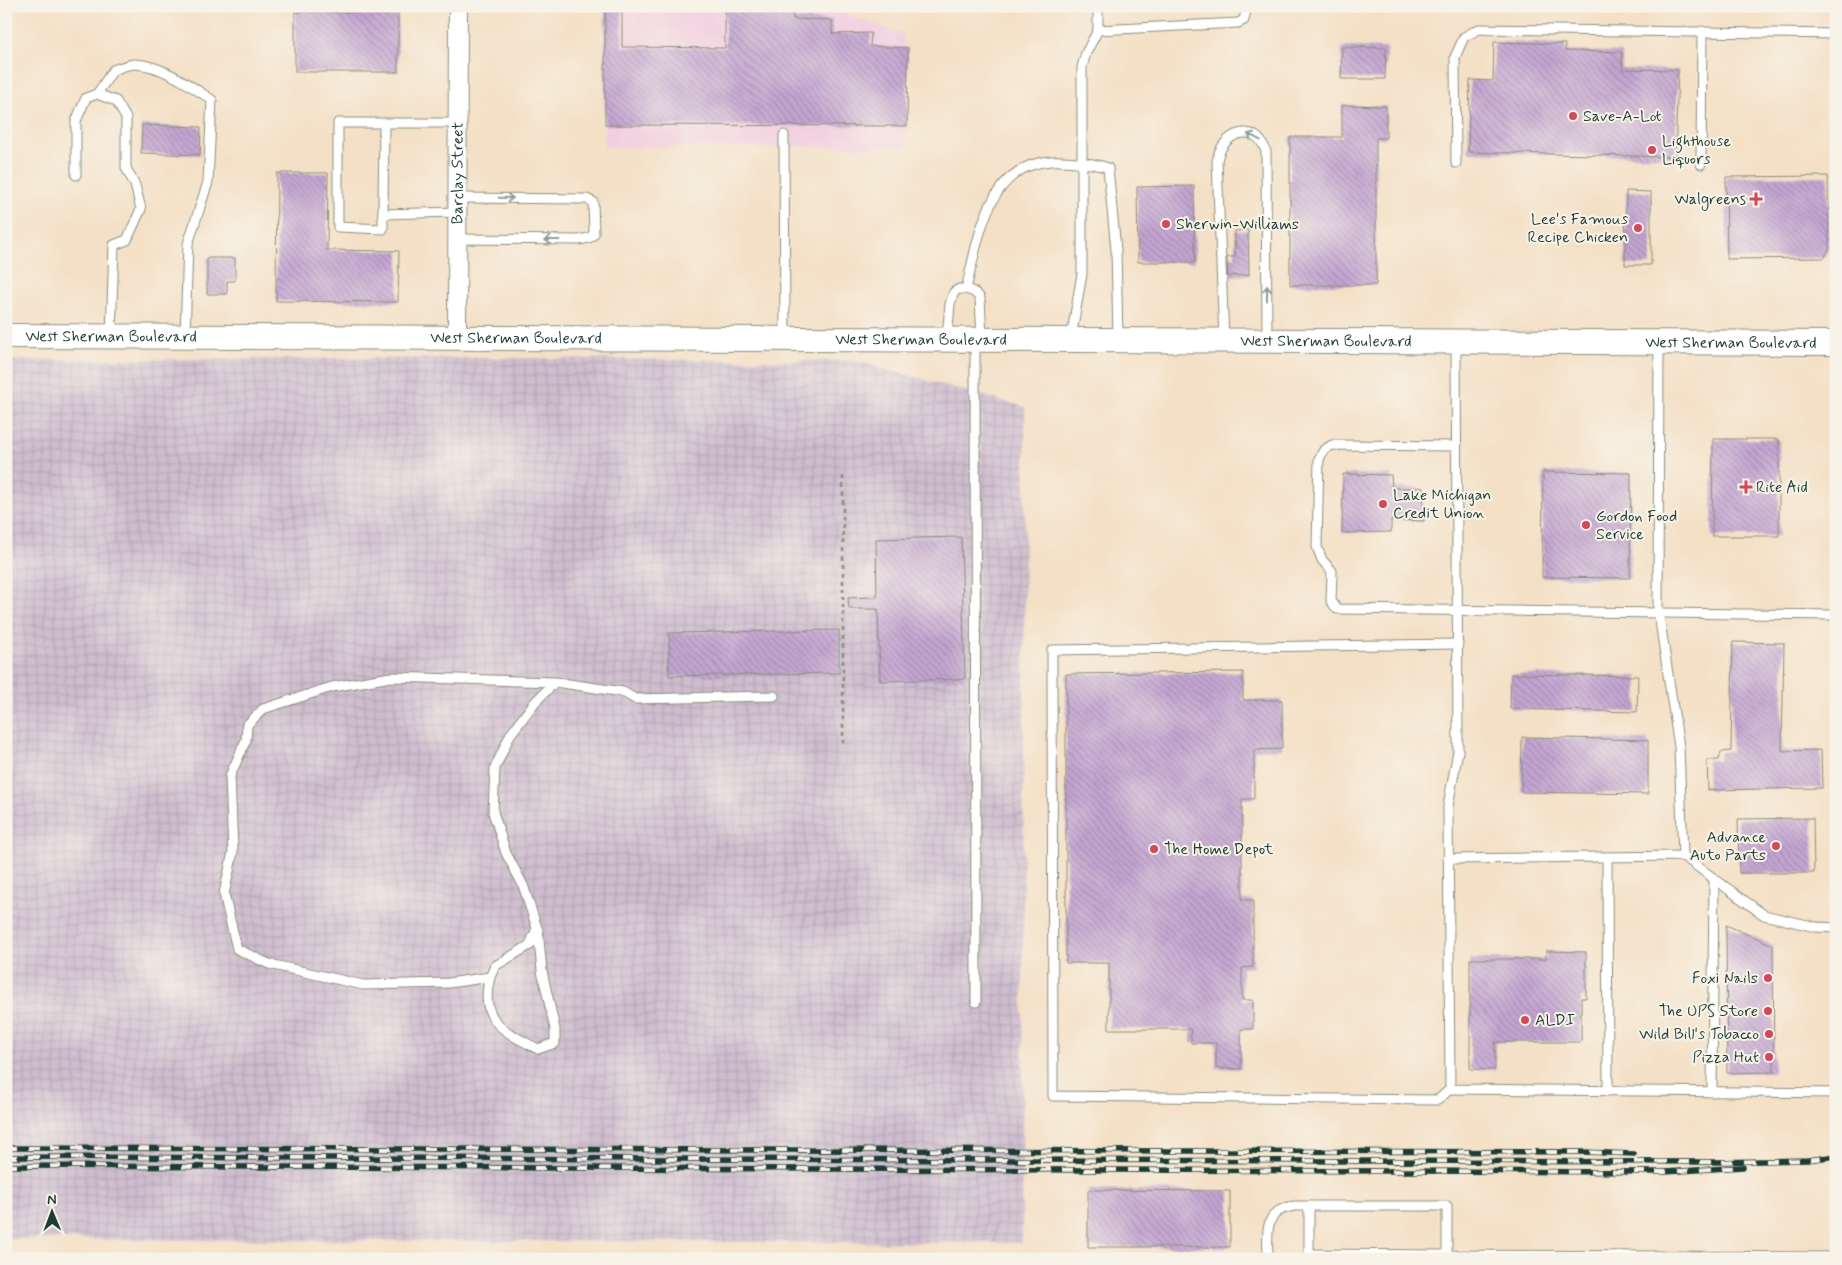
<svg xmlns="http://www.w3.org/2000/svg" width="1842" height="1265" font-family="Mynerve,sans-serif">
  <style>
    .built { fill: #f2cfe0 }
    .industrial { fill: url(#industrial-grid) }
    .building { fill: url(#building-back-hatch) }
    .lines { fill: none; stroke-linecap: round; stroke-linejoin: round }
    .lane-casing { stroke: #8a8e7d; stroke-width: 11 }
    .street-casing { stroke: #8a8e7d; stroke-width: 20 }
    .secondary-casing { stroke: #8a8e7d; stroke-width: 26 }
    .path { stroke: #8a8e7d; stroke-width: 2.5; stroke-dasharray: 4 4; stroke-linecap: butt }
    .lane { stroke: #fff; stroke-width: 9 }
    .street { stroke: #fff; stroke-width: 18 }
    .secondary { stroke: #fff; stroke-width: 24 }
    .rail-casing { stroke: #1f3d34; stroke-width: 5.5 }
    .rail { stroke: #f7f3e8; stroke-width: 4; stroke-dasharray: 11; stroke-linecap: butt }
    .oneway { stroke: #8f9e9a }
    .poi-dot { fill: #d1495b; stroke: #f7f3e8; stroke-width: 2 }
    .labels { text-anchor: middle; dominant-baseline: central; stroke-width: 4; stroke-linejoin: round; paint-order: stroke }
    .poi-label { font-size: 16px; fill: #1f3d34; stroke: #f7f3e8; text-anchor: start }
    .street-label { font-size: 16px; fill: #1f3d34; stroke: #f7f3e8 }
  </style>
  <defs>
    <pattern id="industrial-grid" width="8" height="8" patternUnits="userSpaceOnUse" patternTransform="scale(1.25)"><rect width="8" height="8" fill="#cfbdcf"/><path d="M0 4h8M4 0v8" fill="none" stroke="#b1a3b2"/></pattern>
    <pattern id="building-back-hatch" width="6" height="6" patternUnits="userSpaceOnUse" patternTransform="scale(1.25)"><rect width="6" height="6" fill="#c4a5d2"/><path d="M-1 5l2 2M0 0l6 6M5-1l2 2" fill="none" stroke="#9f88ab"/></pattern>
  </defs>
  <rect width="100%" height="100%" fill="#f7f3e8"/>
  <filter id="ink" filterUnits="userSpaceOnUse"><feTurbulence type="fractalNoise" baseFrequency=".02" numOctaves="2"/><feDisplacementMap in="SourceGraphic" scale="10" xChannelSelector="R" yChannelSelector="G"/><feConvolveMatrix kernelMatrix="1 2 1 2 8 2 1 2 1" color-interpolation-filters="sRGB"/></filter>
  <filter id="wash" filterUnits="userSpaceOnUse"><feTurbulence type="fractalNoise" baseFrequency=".0096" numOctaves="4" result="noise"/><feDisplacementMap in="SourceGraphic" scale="20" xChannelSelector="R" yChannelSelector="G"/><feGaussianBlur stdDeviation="1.12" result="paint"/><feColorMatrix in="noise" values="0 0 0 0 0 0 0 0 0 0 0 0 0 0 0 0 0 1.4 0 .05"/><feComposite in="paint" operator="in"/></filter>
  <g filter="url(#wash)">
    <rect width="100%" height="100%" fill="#f4e0c6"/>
    <path class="built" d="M605,6H827L833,10L903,34L905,147H604Z"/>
    <path class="industrial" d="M480,358L855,361L1025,407L1022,1243L6,1239V360Z"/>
    <g id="blocks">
      <g class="building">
        <path d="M605,6H622V47L725,48V6H793V19L832,20V34L871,33L870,46L908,48L907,126L605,125Z"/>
        <rect x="295" y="12" width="103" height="60"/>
        <path d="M1494,42L1565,44V51L1622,52V69L1678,70L1675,157L1468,152L1470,80L1493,81Z"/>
        <path d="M1342,47L1386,48L1385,79H1341Z"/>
        <path d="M1342,105L1386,106V138H1376V285H1290V137H1342Z"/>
        <path d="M142,125L201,127L200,155L141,153Z"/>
        <path d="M277,173H328L327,250L399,251L398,302L276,301Z"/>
        <path d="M1828,176L1829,249L1824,258L1727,259L1726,177Z"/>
        <path d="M1194,186L1195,262H1138L1137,187Z"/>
        <path d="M1626,191L1651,192V265H1625Z"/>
        <path d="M1248,230L1249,275L1228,276L1227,257H1235V231Z"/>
        <path d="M207,258H235V281H227V294H207Z"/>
        <path d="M1713,439H1779V536H1712Z"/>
        <path d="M1543,472L1631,473L1630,578L1542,577Z"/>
        <path d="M1343,474L1391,475L1392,488H1423L1424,521L1391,520V532L1342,533Z"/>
        <path d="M961,537L965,679L880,681L878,609H849L848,598L877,597L876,539Z"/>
        <path d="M839,630V673L669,676V633Z"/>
        <path d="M1733,642L1784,643L1782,751L1821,750L1822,788L1708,790L1707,760H1719L1721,752L1731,751Z"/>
        <path d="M1243,672V700H1282V749L1254,750V799H1242V900H1253V967L1242,968V1000H1253V1029H1241V1069L1216,1068V1043H1191V1029H1109V963H1066V674Z"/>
        <path d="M1511,674L1638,676L1637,712L1510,709Z"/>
        <path d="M1522,737L1648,740V794L1521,792Z"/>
        <path d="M1813,818L1814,873H1739L1738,819Z"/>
        <path d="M1726,925L1773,945L1774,1072L1727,1073Z"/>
        <path d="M1546,951L1586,952V998H1581V1042H1495V1070L1470,1069V959H1546Z"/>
        <path d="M1088,1190L1230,1191V1247H1088Z"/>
      </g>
    </g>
  </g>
  <g filter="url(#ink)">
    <use href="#blocks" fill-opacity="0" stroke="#8a8e7d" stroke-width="1"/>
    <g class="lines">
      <defs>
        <g id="lane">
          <path d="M1098,30L1238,23L1244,20L1247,6"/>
          <path d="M97,94L113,70C119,68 128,64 135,64C162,65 191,86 212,100L208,182L188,244L185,336"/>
          <path d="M784,135L785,337"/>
          <path d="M1456,163L1455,57L1464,37L1479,29L1836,34"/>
          <path d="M1701,164L1702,31"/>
          <path d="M76,175V121L86,98L97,94L116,101L126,118V168L135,185L141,209L127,240L114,245L111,336"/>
          <path d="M458,212L383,214V229L338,227V123H458"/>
          <path d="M383,214L384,123"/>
          <path d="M457,239L579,240L589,238L594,234L593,202L587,199L458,198"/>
          <path d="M966,289C980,233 988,157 1063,161C1079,162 1094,163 1108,168L1116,250L1118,338"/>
          <path d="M947,338L950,304L954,292L959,289C969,289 975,291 980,298L982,339"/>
          <path d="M1071,338L1082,274V67L1086,53L1098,30V6"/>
          <path d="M1224,340L1217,161C1221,132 1257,120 1266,152L1267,339"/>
          <path d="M975,341L976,1002"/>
          <path d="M1456,342L1458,751L1448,806L1450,1089L1836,1093"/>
          <path d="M1659,343L1658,608L1679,747L1683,856"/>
          <path d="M1456,446L1332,445L1324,450L1319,459L1317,547L1322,560L1332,571L1331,601L1337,609L1836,615"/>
          <path d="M555,682L535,702L510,735L495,768L493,812L506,853L523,885L537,928L530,945L495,966L490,977L449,983L363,985L269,964L237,949L224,894L233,852L230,776L246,740L247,725L263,709L332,687L391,677L555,682L623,692L635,699L774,696"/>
          <path d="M1607,857L1608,1091"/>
          <path d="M1448,859L1683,856L1764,915L1816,927L1836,928"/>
          <path d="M490,977C478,1021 504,1031 538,1049L555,1043V1029L542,971L538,930"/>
          <path d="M1450,1089L1438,1100L1053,1096L1052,650L1458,644"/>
          <path d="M1712,1092L1714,879"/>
          <path d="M1309,1254L1447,1255"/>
          <path d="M1309,1258V1206"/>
          <path d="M1268,1259C1268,1233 1262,1210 1295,1206H1447V1255L1836,1257"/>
        </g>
        <g id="street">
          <path id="s1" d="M457,339L458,6"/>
        </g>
        <g id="secondary">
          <path id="s2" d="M6,336L1836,343"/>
        </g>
      </defs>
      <use href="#lane" class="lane-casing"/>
      <use href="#street" class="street-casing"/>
      <use href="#secondary" class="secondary-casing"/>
      <path class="path" d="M843,476V743"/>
      <use href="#lane" class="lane"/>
      <use href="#street" class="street"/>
      <use href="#secondary" class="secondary"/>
      <defs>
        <g id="rail">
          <path d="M6,1148L1583,1152L1634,1154"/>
          <path d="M6,1157L1715,1162L1808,1160L1836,1156"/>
          <path d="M6,1166L1665,1172L1743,1167"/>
        </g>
      </defs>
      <use href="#rail" class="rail-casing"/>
      <use href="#rail" class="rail"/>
    </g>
    <defs><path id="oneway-shaft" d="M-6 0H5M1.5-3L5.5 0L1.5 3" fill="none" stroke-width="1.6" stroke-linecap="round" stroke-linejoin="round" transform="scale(1.25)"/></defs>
    <g class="oneway">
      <use href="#oneway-shaft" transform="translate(1254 137) rotate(-153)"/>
      <use href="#oneway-shaft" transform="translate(506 198) rotate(1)"/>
      <use href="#oneway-shaft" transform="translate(552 240) rotate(-180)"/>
      <use href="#oneway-shaft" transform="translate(1267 293) rotate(-90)"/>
    </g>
  </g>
  <g class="poi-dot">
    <circle cx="1573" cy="116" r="5"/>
    <circle cx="1652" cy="150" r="5"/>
    <path d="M1753.5 191.5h5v5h5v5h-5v5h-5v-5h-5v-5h5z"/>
    <circle cx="1166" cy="224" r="5"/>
    <circle cx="1638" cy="228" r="5"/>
    <path d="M1743.5 479.5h5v5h5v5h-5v5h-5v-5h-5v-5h5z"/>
    <circle cx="1383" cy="504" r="5"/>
    <circle cx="1586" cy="525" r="5"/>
    <circle cx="1776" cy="846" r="5"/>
    <circle cx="1154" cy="849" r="5"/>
    <circle cx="1768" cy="978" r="5"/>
    <circle cx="1768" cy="1011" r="5"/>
    <circle cx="1525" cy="1020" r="5"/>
    <circle cx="1769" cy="1034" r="5"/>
    <circle cx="1769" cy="1057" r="5"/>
  </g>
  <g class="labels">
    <g class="poi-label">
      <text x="1583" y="116">Save-A-Lot</text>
      <text x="1662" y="141">Lighthouse<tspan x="1662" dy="18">Liquors</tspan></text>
      <text x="1746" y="199" text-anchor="end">Walgreens</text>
      <text x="1628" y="219" text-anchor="end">Lee's Famous<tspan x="1628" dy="18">Recipe Chicken</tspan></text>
      <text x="1176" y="224">Sherwin-Williams</text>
      <text x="1756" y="487">Rite Aid</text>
      <text x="1393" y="495">Lake Michigan<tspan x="1393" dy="18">Credit Union</tspan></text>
      <text x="1596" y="516">Gordon Food<tspan x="1596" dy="18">Service</tspan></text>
      <text x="1766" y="837" text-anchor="end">Advance<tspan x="1766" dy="18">Auto Parts</tspan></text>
      <text x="1164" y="849">The Home Depot</text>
      <text x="1758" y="978" text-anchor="end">Foxi Nails</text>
      <text x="1758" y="1011" text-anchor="end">The UPS Store</text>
      <text x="1535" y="1020">ALDI</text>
      <text x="1759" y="1034" text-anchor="end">Wild Bill's Tobacco</text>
      <text x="1759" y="1057" text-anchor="end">Pizza Hut</text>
    </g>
    <g class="street-label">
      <text stroke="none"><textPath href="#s1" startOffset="166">Barclay Street</textPath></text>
      <text stroke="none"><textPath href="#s2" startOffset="105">West Sherman Boulevard</textPath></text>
      <text stroke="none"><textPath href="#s2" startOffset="510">West Sherman Boulevard</textPath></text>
      <text stroke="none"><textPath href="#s2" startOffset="915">West Sherman Boulevard</textPath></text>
      <text stroke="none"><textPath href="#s2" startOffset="1320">West Sherman Boulevard</textPath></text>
      <text stroke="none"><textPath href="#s2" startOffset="1725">West Sherman Boulevard</textPath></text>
    </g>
  </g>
  <rect width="1842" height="1265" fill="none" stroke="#f7f3e8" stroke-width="25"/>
  <g transform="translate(52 1212) rotate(359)" stroke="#f7f3e8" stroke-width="4" paint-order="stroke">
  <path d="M0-4L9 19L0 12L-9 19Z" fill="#1f3d34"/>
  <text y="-8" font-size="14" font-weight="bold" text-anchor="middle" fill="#1f3d34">N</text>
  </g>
</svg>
